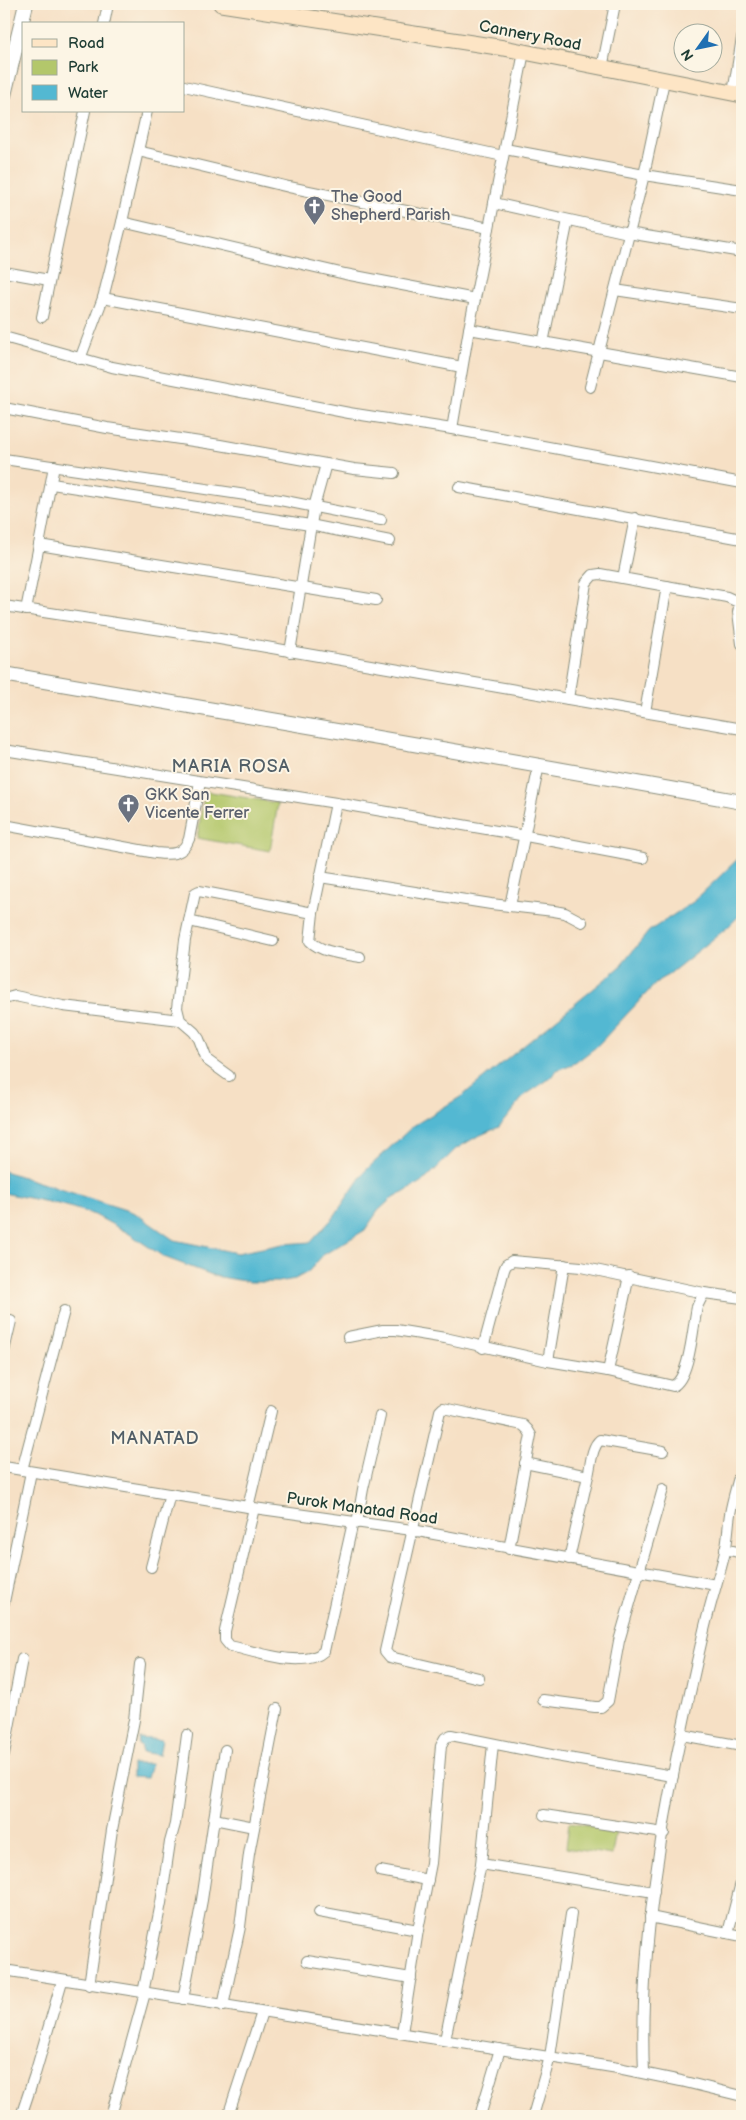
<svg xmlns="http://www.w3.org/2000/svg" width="746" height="2120" font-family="'Balsamiq Sans',sans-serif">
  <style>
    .green { fill: #b3c76b; stroke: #698250 }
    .water { fill: #53b8d2; stroke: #397a83 }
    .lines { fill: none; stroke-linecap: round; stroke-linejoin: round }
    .minor-casing { stroke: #8a8e7c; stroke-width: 12 }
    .tertiary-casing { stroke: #8a8e7c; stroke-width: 16 }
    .secondary-casing { stroke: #8a8e7c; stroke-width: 17 }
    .minor { stroke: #fff; stroke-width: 10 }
    .tertiary { stroke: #fff; stroke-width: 14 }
    .secondary { stroke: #fde5c5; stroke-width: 15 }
    .labels { text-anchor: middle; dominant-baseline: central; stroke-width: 4; stroke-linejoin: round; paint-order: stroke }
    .street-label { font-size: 16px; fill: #1f3d34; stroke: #fcf5e5 }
    .worship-label { font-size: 16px; fill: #5b616d; stroke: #fcf5e5; text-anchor: start }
    .neighbourhood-label { font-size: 18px; letter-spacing: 1px; fill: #525f67; stroke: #fcf5e5 }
  </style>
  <rect width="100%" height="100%" fill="#fcf5e5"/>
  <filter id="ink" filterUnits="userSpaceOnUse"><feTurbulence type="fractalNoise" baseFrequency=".02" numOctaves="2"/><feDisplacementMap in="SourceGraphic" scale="10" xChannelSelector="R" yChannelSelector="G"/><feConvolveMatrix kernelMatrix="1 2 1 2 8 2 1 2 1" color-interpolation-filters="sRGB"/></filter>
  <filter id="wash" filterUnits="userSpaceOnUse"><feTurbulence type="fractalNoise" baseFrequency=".0096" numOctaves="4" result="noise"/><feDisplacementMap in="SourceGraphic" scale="20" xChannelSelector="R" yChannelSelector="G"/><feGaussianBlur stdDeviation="1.12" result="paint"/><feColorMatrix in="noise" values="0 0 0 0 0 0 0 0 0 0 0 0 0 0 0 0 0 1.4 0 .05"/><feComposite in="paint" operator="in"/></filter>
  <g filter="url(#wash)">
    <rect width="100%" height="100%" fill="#f6e0c5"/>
    <g class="green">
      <path d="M205,791L278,803L270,851L197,838Z"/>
      <path d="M569,1823L616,1830L612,1855L566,1848Z"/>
    </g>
    <g class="water">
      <path d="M742,855V913L728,927L668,975L659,980L596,1047L575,1063L557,1070L549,1079L524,1096L499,1127L476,1137L456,1149L427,1178L403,1193L393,1197L378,1211L365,1230L323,1255L308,1272L295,1279L278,1282H250L215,1276L164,1257L128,1233L95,1215L63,1205L4,1193V1171L135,1213L174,1240L237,1253L283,1244L311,1242L333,1218L364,1172L413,1126L462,1096L619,968L649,931L693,902Z"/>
      <path d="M139,1738L162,1740L159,1755L141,1752L142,1747L138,1745Z"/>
      <path d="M132,1764H151L147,1778L132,1777Z"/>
    </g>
  </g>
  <g filter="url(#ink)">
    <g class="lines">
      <defs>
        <g id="minor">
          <path d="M104,24L108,4"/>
          <path d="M602,68L615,4"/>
          <path d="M184,86L503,156"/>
          <path d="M733,93L742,38"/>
          <path d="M505,149L644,175L742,190"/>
          <path d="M138,151L289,187L489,228"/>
          <path d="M494,203L628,233L742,252"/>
          <path d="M122,222L147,111"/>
          <path d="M4,272L49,280"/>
          <path d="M615,290L742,309"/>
          <path d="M103,298L462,367"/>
          <path d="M42,317L85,111"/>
          <path d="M469,329L742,377"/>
          <path d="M4,337L112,367L349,413L452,429L742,483"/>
          <path d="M543,343L568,220"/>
          <path d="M80,359L103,298L122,222L345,274L475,299"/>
          <path d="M590,387L644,175L664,81"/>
          <path d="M4,408L107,428L220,445L354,469L394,473"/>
          <path d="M452,429L469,329L524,52"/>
          <path d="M4,459L280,500L381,520"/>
          <path d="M52,484L310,525L390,541"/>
          <path d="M459,487L742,539"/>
          <path d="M39,545L54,466"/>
          <path d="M623,578L635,518"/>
          <path d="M4,606L208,637L742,729"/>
          <path d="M26,610L39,545L376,600"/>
          <path d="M290,652L314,507L326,464"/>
          <path d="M568,699L586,583L593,575L600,574L727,597L740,603L738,612L742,644"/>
          <path d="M645,712L667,586"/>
          <path d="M4,750L336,803L526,836L643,858"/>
          <path d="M336,803L313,913L310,941C322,953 344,954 360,957"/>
          <path d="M4,825L156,853C171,855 183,855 189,839L200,782"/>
          <path d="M320,877L491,904L554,911L565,913L582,922"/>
          <path d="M510,906L539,765"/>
          <path d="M189,921L273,941"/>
          <path d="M4,999L15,996L63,1006L180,1020"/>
          <path d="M229,1076L207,1060L199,1039L194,1032L180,1020L177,1008L185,940L195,893L199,891L313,913"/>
          <path d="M348,1337L383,1330H396L445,1338L548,1361L608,1371L673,1386C690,1378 693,1325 697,1307C699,1302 702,1297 704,1293"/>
          <path d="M483,1348L504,1270L506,1265L512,1261L581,1267L704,1293L742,1298"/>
          <path d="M4,1351L11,1321"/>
          <path d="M548,1361L564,1265"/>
          <path d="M608,1371L629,1276"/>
          <path d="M525,1463L588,1476L569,1559"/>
          <path d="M4,1467L254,1508L412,1530L716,1585"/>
          <path d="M22,1470L64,1311"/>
          <path d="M588,1476C591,1465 591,1447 600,1440L663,1451"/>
          <path d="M248,1507L271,1411"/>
          <path d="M254,1508L225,1631V1640L230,1646C254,1651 304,1670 324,1651L353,1522"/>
          <path d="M357,1523L363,1489L380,1416"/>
          <path d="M725,1549L742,1553"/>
          <path d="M151,1567L170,1494"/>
          <path d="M4,1602L31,1472"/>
          <path d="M479,1678L390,1657L385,1651L440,1411L443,1408L523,1425L528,1430L531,1435L509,1549"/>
          <path d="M543,1700L595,1707H601L608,1701L619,1641L663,1489"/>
          <path d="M682,1735L742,1746"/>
          <path d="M493,1744L481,1864L654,1892"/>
          <path d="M4,1754L22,1659"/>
          <path d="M544,1815L664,1833"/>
          <path d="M214,1819L225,1750"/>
          <path d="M380,1871L428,1880"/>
          <path d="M319,1912L418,1930"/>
          <path d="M650,1917L742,1936"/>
          <path d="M728,1933L742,1879"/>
          <path d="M307,1961L411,1978"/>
          <path d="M4,1970L618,2068L681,2081L742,2096"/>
          <path d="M89,1985L112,1830L134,1720L140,1664"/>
          <path d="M143,1993L161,1903L170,1842L175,1824L187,1735"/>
          <path d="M183,1999L202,1900L214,1819L254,1827"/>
          <path d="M223,2006L240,1927L249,1854L277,1709"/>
          <path d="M402,2033L418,1930L431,1863L441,1745L445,1738L451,1735L556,1756L673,1776"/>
          <path d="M445,2040L481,1864"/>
          <path d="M644,2073C638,1929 670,1780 702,1639C708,1610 718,1581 725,1552C728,1539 728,1526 730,1514C732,1502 736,1489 739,1477"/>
          <path d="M21,2116L35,2074L62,1981"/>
          <path d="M111,2116L145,1993"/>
          <path d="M228,2116L262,2012"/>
          <path d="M480,2116L500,2049"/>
          <path d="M533,2116L550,2057L571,1914"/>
        </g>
        <g id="tertiary">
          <path d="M4,95L26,4"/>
          <path d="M4,674C250,717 497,757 742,802"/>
        </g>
        <path id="secondary" d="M221,4L504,48L742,95"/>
      </defs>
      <use href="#minor" class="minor-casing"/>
      <use href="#tertiary" class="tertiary-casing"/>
      <use href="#secondary" class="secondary-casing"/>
      <use href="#minor" class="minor"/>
      <use href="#tertiary" class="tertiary"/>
      <use href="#secondary" class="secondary"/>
    </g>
  </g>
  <defs>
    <symbol id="church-pin" viewBox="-11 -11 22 30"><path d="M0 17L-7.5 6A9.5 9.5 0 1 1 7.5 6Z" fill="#6b7280" stroke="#fcf5e5"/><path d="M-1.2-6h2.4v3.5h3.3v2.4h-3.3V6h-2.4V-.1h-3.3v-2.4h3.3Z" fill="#fff"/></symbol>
  </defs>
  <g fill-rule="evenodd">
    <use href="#church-pin" x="302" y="194" width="25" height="34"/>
    <use href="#church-pin" x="116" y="792" width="25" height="34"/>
  </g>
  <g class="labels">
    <g class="street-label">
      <text transform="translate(530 36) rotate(11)">Cannery Road</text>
      <text transform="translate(362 1509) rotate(8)">Purok Manatad Road</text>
    </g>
    <g class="worship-label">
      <text x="331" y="197">The Good<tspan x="331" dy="18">Shepherd Parish</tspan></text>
      <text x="145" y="795">GKK San<tspan x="145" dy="18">Vicente Ferrer</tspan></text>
    </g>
    <g class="neighbourhood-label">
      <text x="231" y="766">MARIA ROSA</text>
      <text x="155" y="1438">MANATAD</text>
    </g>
  </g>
  <rect width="746" height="2120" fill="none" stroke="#fcf5e5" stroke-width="20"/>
  <rect x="22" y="22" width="162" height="90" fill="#fcf5e5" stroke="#a4ab9e"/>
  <rect x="32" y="39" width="25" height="8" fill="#fde5c5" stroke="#a4ab9e"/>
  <text x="68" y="48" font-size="15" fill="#1f3d34">Road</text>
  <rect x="32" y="60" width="25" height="15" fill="#b3c76b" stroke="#a4ab9e"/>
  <text x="68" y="72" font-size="15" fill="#1f3d34">Park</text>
  <rect x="32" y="85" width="25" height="15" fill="#53b8d2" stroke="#a4ab9e"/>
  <text x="68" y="98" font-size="15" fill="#1f3d34">Water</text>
  <g transform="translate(698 48) rotate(237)"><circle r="24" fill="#fcf5e5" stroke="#a4ab9e"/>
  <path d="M0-4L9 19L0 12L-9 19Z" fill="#1f6fb2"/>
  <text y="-8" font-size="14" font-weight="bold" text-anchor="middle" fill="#1f3d34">N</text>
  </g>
</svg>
